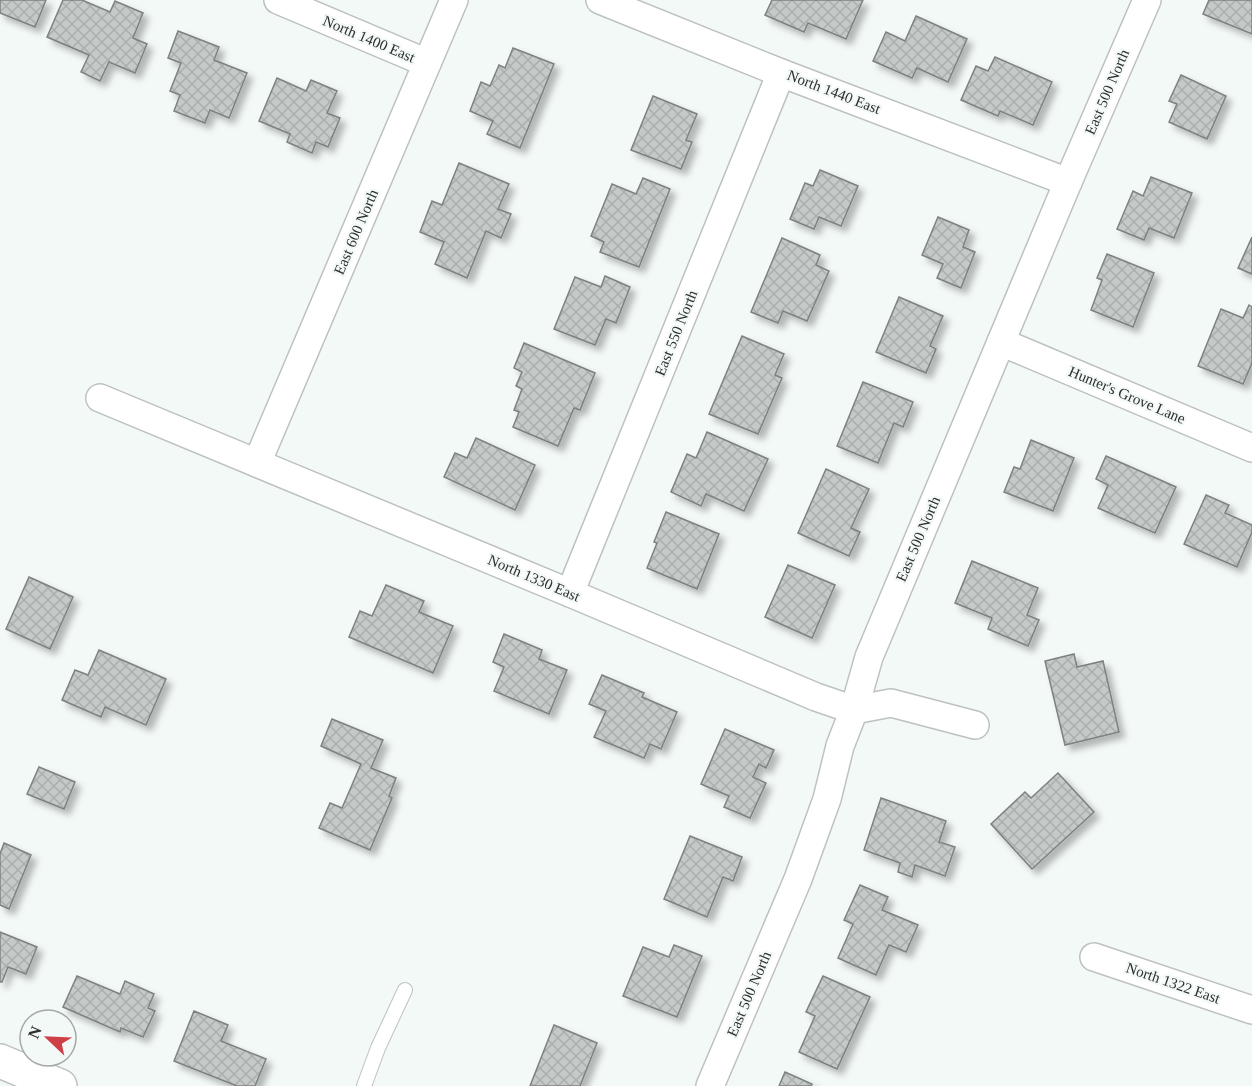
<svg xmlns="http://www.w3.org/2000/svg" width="1252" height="1086" font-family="Georgia,serif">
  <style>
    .building { fill: url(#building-cross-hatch); stroke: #7d8280; stroke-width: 1.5; filter: url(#shadow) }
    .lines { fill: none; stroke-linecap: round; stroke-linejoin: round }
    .service-casing { stroke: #bdc2c0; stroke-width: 16 }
    .minor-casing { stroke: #bdc2c0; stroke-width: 30 }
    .secondary-casing { stroke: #bdc2c0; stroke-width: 36 }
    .service { stroke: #fff; stroke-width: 14 }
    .minor { stroke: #fff; stroke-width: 27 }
    .secondary { stroke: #fff; stroke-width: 33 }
    .labels { text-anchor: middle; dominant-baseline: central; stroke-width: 4.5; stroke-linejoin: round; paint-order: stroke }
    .street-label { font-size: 15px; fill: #2e302f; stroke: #f3f9f7 }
  </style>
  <defs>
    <pattern id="building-cross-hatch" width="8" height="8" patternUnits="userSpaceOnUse" patternTransform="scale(1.5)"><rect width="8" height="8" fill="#c5cac8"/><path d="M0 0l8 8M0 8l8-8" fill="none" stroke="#aaaeac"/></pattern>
    <filter id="shadow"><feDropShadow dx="5.5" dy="5.5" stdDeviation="3" flood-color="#0004"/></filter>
  </defs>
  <rect width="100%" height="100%" fill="#f3f9f7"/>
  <g class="building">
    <path d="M0,0H46L35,27L0,13Z"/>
    <path d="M63,0H82L110,12L115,1L143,13L133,38L147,44L135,73L109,62L100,81L81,72L89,55L47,37Z"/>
    <path d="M772,0H863L846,39L808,23L804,32L765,15Z"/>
    <path d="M1209,0H1252V34L1203,14Z"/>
    <path d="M916,16L967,39L948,82L917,68L912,78L873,61L886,32L905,41Z"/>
    <path d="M178,31L219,47L214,60L247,73L229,118L210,110L205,123L174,111L180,95L170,91L181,63L168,58Z"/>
    <path d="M513,48L554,64L520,148L487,134L493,121L470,111L481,82L490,86L499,65L505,68Z"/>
    <path d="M995,57L1052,82L1033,125L1000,111L998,116L961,100L976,66L988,71Z"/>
    <path d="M1181,75L1226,96L1207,139L1169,122L1177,104L1169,101Z"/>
    <path d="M277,78L306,91L311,80L337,91L327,113L340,118L328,147L316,142L312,153L287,142L290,134L259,121Z"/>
    <path d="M653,96L697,114L686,140L692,142L681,169L631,150Z"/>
    <path d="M459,163L509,184L498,209L511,214L501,238L486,231L467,278L435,264L444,242L420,232L432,201L442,205Z"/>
    <path d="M820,170L858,186L841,226L819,217L814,229L790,219L805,183L813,186Z"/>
    <path d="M1151,177L1192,193L1174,238L1149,228L1144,240L1117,229L1133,191L1143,196Z"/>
    <path d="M643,178L670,189L639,267L600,252L604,242L591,236L612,184L636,194Z"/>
    <path d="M938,217L969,230L963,247L975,252L961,288L937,278L943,264L922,255Z"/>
    <path d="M1252,237V274L1238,268Z"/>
    <path d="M782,238L820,255L816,265L829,271L807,321L783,311L778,323L751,312Z"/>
    <path d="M1107,254L1154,273L1133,327L1091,310L1102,280L1097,278Z"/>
    <path d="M605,276L630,287L616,323L606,319L595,345L554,329L575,277L601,287Z"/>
    <path d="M899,297L943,316L930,346L936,349L926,373L876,352Z"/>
    <path d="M1249,305L1252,307V363L1243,384L1198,366L1221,309L1243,318Z"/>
    <path d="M742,336L784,354L775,375L782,378L758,434L709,414Z"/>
    <path d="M524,343L595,373L580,410L574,408L558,446L513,427L519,412L514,410L522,389L516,386L522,372L514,368Z"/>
    <path d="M863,382L913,402L903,427L894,423L878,463L837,446Z"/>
    <path d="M707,432L768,459L744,511L706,494L701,506L671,492L687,454L696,458Z"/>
    <path d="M476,438L535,465L515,510L444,477L455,453L467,458Z"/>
    <path d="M1031,440L1074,458L1053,511L1004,492L1014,467L1020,469Z"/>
    <path d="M1106,456L1176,487L1155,533L1098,508L1108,485L1096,479Z"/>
    <path d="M826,469L869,489L851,528L860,532L849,556L798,533Z"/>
    <path d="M1206,495L1229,505L1225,513L1252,525V532L1237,567L1184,544Z"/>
    <path d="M666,512L719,534L697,589L647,568L657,543L654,542Z"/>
    <path d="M972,561L1038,588L1027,615L1039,620L1028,646L988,629L992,618L955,603Z"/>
    <path d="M788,565L835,585L812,638L765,617Z"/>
    <path d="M29,577L73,597L50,649L6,629Z"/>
    <path d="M386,585L424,601L419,612L453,626L433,673L349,637L360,611L372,616Z"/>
    <path d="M504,634L542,650L539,659L567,670L549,714L494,691L504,667L493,662Z"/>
    <path d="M99,650L166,679L146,725L105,707L101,717L62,700L75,670L88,675Z"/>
    <path d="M1074,654L1077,667L1103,661L1119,732L1065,745L1045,661Z"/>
    <path d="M602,675L644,693L642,697L677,712L661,749L650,744L644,758L594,737L606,711L589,704Z"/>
    <path d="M332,719L383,740L371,768L396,778L389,796L392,798L370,850L319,828L330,803L342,808L361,764L321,746Z"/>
    <path d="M725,729L774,750L766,768L759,764L753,777L766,783L750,818L724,807L729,796L701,784Z"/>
    <path d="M39,767L75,782L64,809L27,794Z"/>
    <path d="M1058,773L1094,812L1032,869L991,824L1025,792L1031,798Z"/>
    <path d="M881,798L946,821L939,842L955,847L945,876L915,865L912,877L898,872L900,863L864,850Z"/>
    <path d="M690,836L742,857L733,881L723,877L707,917L664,899Z"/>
    <path d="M4,843L31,855L9,909L0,905V854Z"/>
    <path d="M860,885L888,897L882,910L918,925L906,952L889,945L876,975L838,958L853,924L844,920Z"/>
    <path d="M0,932L37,947L26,974L8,967L2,982H0Z"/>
    <path d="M674,945L702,956L677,1017L623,996L643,947L669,957Z"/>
    <path d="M77,976L120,994L125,981L154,994L148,1008L155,1011L143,1037L121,1028L120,1032L63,1007Z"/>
    <path d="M823,976L870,997L837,1069L799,1052L815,1016L806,1012Z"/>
    <path d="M194,1011L228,1025L221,1041L266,1059L255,1086H237L174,1061Z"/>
    <path d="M554,1025L597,1043L580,1086H530Z"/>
    <path d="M785,1072L812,1084L811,1086H779Z"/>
  </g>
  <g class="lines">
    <defs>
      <path id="service" d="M364,1086L378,1048L405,990"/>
      <g id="minor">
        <path d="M278,0L427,63"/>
        <path d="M600,0L781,73L1068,182"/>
        <path d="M1001,342L1252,448"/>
        <path d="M100,398L570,593L816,697L854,710L891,703L975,725"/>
        <path d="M257,463L454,0"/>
        <path d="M570,593L781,73"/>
        <path d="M1094,957L1252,1010"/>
        <path d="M710,1086L798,879L827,799L840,746L854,710L869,657L1068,182L1147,0"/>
      </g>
      <path id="secondary" d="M0,1061L60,1086"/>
    </defs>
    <use href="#service" class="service-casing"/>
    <use href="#minor" class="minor-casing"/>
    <use href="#secondary" class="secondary-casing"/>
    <use href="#service" class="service"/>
    <use href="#minor" class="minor"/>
    <use href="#secondary" class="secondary"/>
  </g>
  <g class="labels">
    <g class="street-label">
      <text transform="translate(369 39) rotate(23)">North 1400 East</text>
      <text transform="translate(834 92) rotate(21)">North 1440 East</text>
      <text transform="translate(1107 92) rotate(-67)">East 500 North</text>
      <text transform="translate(356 232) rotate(-67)">East 600 North</text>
      <text transform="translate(676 333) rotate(-68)">East 550 North</text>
      <text transform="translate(1127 395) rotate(23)">Hunter's Grove Lane</text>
      <text transform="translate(918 539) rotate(-67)">East 500 North</text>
      <text transform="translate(534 578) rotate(23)">North 1330 East</text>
      <text transform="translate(1173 983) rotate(19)">North 1322 East</text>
      <text transform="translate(749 994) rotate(-67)">East 500 North</text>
    </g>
  </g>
  <g transform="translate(48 1038) rotate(293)"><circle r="28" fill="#f3f9f7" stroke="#a4a9a7" stroke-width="1.5"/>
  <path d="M0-4.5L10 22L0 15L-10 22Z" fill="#cf3f48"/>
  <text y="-9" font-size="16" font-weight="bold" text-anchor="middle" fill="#2e302f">N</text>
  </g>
</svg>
